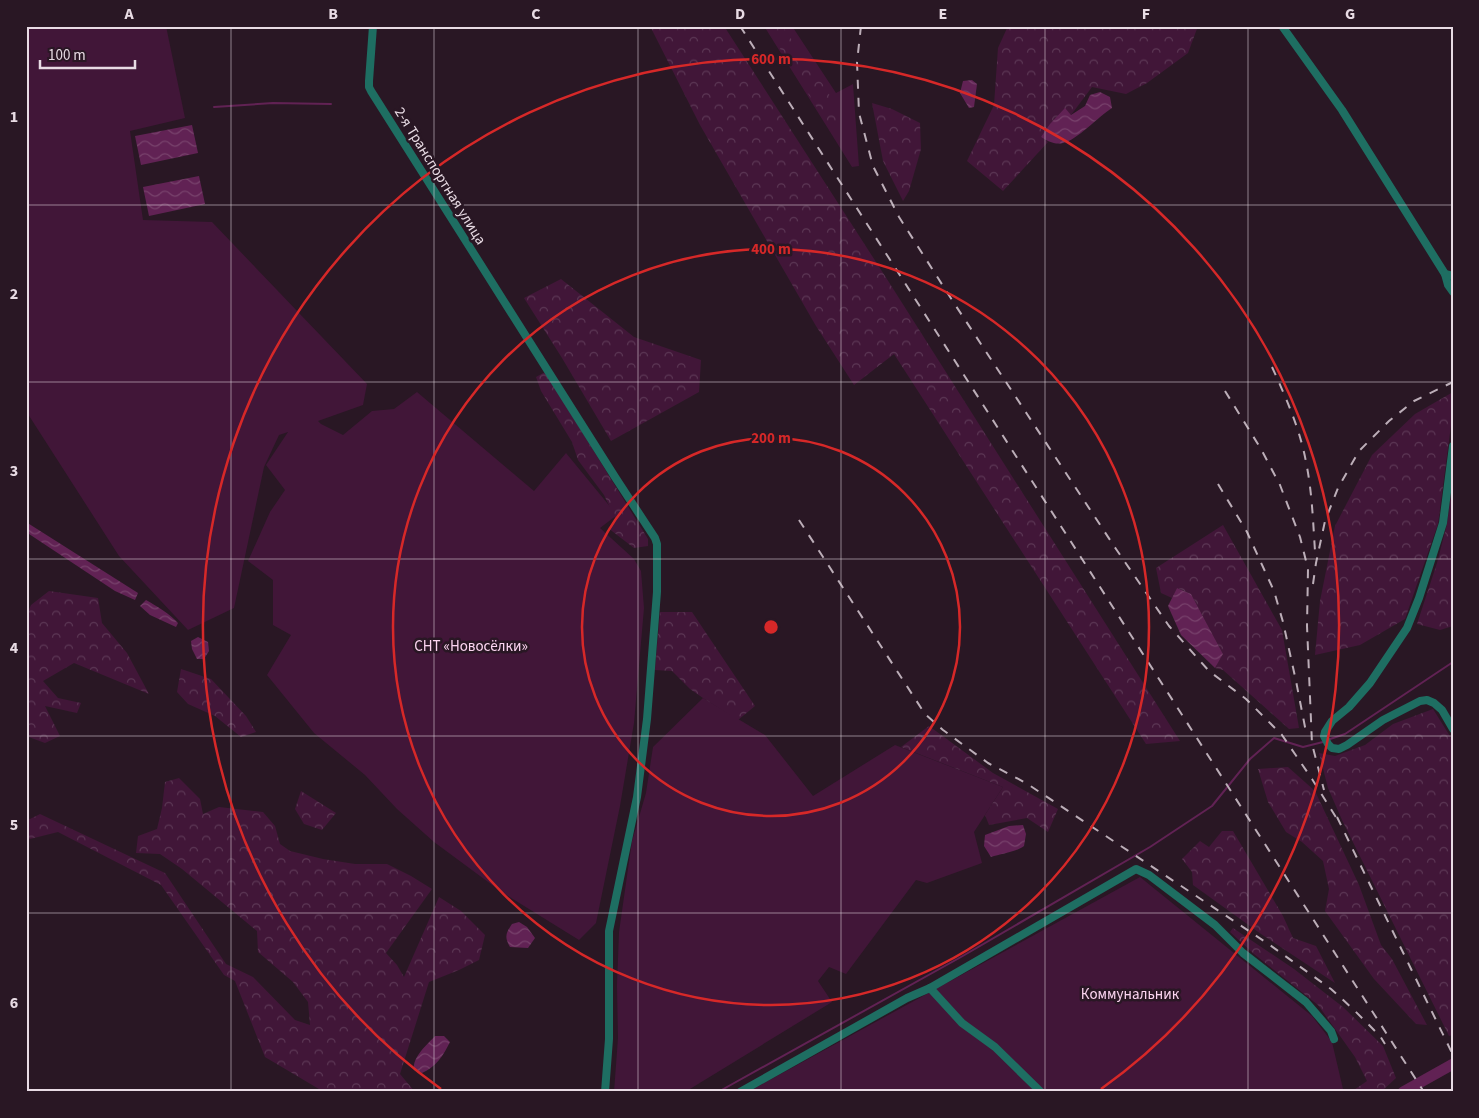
<svg xmlns="http://www.w3.org/2000/svg" width="1479" height="1118" font-family="'Source Sans 3',sans-serif">
  <style>
    .green { fill: #411638 }
    .forest { fill: url(#forest-crowns) }
    .water { fill: url(#water-waves) }
    .lines { fill: none; stroke-linecap: round; stroke-linejoin: round }
    .stream { stroke: #612254; stroke-width: 2 }
    .river { stroke: #612254; stroke-width: 11 }
    .minor { stroke: #1e6e62; stroke-width: 8 }
    .rail { stroke: #bcaeb8; stroke-width: 2; stroke-dasharray: 9 9; stroke-linecap: butt }
    .grid { fill: none; stroke: #e8dbe4; stroke-width: 1; stroke-opacity: 0.55 }
    .ring { fill: none; stroke: #d62828; stroke-width: 2.5 }
    .labels { text-anchor: middle; dominant-baseline: central; stroke-width: 5; stroke-linejoin: round; paint-order: stroke }
    .street-label { font-size: 15px; fill: #e8dbe4; stroke: #291724 }
    .park-label { font-size: 15px; fill: #fcd5f1; stroke: #291724 }
    .centre { fill: #d62828; stroke: #291724; stroke-width: 2.5 }
    .ring-label { font-size: 15px; text-anchor: middle; font-weight: bold; fill: #d62828; stroke: #291724; stroke-width: 5; stroke-linejoin: round; paint-order: stroke }
    .neatline { fill: none; stroke: #e8dbe4; stroke-width: 2 }
    .grid-label { font-size: 16px; text-anchor: middle; font-weight: bold; fill: #e8dbe4 }
  </style>
  <defs>
    <pattern id="forest-crowns" width="20" height="18" patternUnits="userSpaceOnUse" patternTransform="scale(1.25)"><rect width="20" height="18" fill="#411638"/><path d="M2 6a3 3 0 1 1 6 0M12 15a3 3 0 1 1 6 0" fill="none" stroke="#5c3755"/></pattern>
    <pattern id="water-waves" width="16" height="10" patternUnits="userSpaceOnUse" patternTransform="scale(1.25)"><rect width="16" height="10" fill="#612254"/><path d="M0 5q4-4 8 0t8 0" fill="none" stroke="#78426c"/></pattern>
  </defs>
  <rect width="100%" height="100%" fill="#291724"/>
  <g class="green">
    <path d="M26,26H166L185,118L130,131L143,220L212,222L367,384L363,405L318,421L321,424L343,435L372,411L394,409L417,392L534,491L566,453L617,515L600,528L634,559L641,571L644,608L634,723L620,806L596,923L579,940L503,893L434,842L397,809L365,775L314,733L267,675L291,635L273,625V580L248,561L270,512L285,490L266,465L288,432L279,435L264,467L234,608L188,630L119,556L26,411Z"/>
    <path d="M764,26H792L836,93L853,84L859,166L852,167Z"/>
    <path d="M703,698L765,735L813,796L895,745L1003,787L974,832L982,863L927,883L916,880L846,974L829,967L818,981L832,1002L685,1092H614L618,1038L617,985L619,932L632,841L646,793L653,747Z"/>
    <path d="M1140,877L1312,1016L1332,1042L1343,1089L1337,1092H748Z"/>
  </g>
  <g class="forest">
    <path d="M650,26H724L885,276L1180,741L1146,744L894,354L854,385L816,326L700,125Z"/>
    <path d="M766,26H782L823,84L844,120L835,137Z"/>
    <path d="M1008,26H1198L1188,53L1147,83L1126,94L1092,87L1071,115L1065,109L1041,137L1048,142L1003,191L967,161L994,105L998,48Z"/>
    <path d="M872,103L892,109L920,123L921,149L909,191L903,201L883,161Z"/>
    <path d="M561,279L634,337L701,360L699,392L611,441L562,358L524,298Z"/>
    <path d="M545,372L648,539V546L634,548L608,528L616,520L604,495L578,460L572,442L541,391L536,377Z"/>
    <path d="M1453,392V410L1438,524L1405,619L1360,645L1315,655L1320,601L1335,526L1372,455L1415,414Z"/>
    <path d="M1453,480V626L1440,630L1417,624L1437,563L1447,524Z"/>
    <path d="M1223,525L1282,630L1299,728L1289,729L1223,670L1215,668L1223,654L1191,594L1177,588L1172,598L1161,593L1156,568Z"/>
    <path d="M49,591L98,598L102,623L127,653L149,694L74,663L43,681L58,698L81,703L77,713L45,706L60,736L45,743L26,736V616L31,605Z"/>
    <path d="M660,612H692L755,706L738,720L703,698L690,689L672,671L655,670Z"/>
    <path d="M181,669L211,679L246,716L256,732L241,737L215,716L188,704L177,692Z"/>
    <path d="M1433,709L1453,741V1035L1449,1036L1342,820L1328,788L1319,753L1335,756L1365,745L1393,724Z"/>
    <path d="M929,726L993,773L1058,809L1048,832L1027,818L989,825L985,815L1003,787L901,747Z"/>
    <path d="M1288,767L1315,791L1359,885L1381,945L1392,959L1427,1025L1416,1024L1374,979L1325,911L1329,889L1323,861L1302,842L1286,832L1268,802L1258,769Z"/>
    <path d="M179,778L200,799L203,814L219,807L263,812L275,826L280,844L290,851L323,859L355,864H387L411,876L432,889L386,953L397,965L404,977L439,897L461,911L485,935L479,960L459,970L429,982L400,1074L415,1092H324L265,1057L235,981L224,975L161,885L58,832L26,840V818L30,819L40,814L165,873L226,964L253,977L295,1020L310,1025L308,1002L293,982L258,952L257,931L182,869L160,854L136,853L138,836L157,829L162,808L165,782Z"/>
    <path d="M301,791L336,813L322,830L304,824L295,809Z"/>
    <path d="M1222,831H1233L1283,916L1293,938L1316,946L1335,983L1261,934L1193,885L1192,872L1182,859L1200,841L1209,847Z"/>
    <path d="M1233,928L1294,969L1343,1007L1383,1046L1396,1078L1381,1092H1351L1367,1081L1355,1057L1318,1005L1254,954L1230,932Z"/>
  </g>
  <g class="water">
    <path d="M972,80L977,84L974,107L969,108L960,93L963,81Z"/>
    <path d="M1100,92L1110,97L1112,108C1099,116 1076,141 1063,143C1055,145 1047,141 1041,137L1050,124L1065,108L1071,115L1085,106L1090,95Z"/>
    <path d="M192,125L198,153L141,165L135,136Z"/>
    <path d="M199,176L205,204L149,216L143,187Z"/>
    <path d="M26,522L138,593L135,600L115,591L26,532Z"/>
    <path d="M1177,588L1191,594L1223,654L1215,668L1181,635L1168,606Z"/>
    <path d="M146,600C158,607 169,613 178,623L176,627L150,615L140,606Z"/>
    <path d="M198,637L208,642L209,651L204,659H197L192,649L191,641Z"/>
    <path d="M1023,825L1026,834L1024,846C1016,852 1001,854 991,857L984,846L985,835L1009,826Z"/>
    <path d="M519,922L527,927L535,938L528,948L510,947C504,937 506,933 512,924Z"/>
    <path d="M435,1036H444L450,1042C443,1056 436,1067 422,1073L414,1070C412,1057 427,1045 435,1036Z"/>
  </g>
  <g class="lines">
    <g class="stream">
      <path d="M214,107L273,103L331,104"/>
      <path d="M1330,739L1345,734L1453,662"/>
      <path d="M718,1092L961,957L1150,847L1212,806L1250,759L1274,738L1303,747L1323,742"/>
    </g>
    <path class="river" d="M1403,1092L1453,1064"/>
    <g class="minor">
      <path d="M373,26L369,81V87L371,91L615,477L655,538L657,544V592L647,719L637,797L609,931V1039L605,1092"/>
      <path d="M1282,26L1342,110L1445,274L1453,276"/>
      <path d="M1445,274L1448,285L1453,292"/>
      <path d="M1453,446L1443,523L1419,598L1407,628L1370,683L1349,707L1332,721L1325,732L1324,736L1328,744L1332,748L1339,749L1347,745L1383,720L1420,701L1427,700L1434,703L1442,710L1453,729"/>
      <path d="M930,988L962,1023L995,1047L1041,1092"/>
      <path d="M740,1092L907,998L930,988L1136,869L1149,875L1215,925L1243,953L1306,1002L1331,1031L1334,1039"/>
    </g>
    <g class="rail">
      <path d="M740,26L1424,1092"/>
      <path d="M861,26L857,62L859,113L873,166L899,217L952,300L1027,414L1116,549L1169,626L1209,671L1246,699L1282,735L1312,779L1339,822"/>
      <path d="M1272,367C1286,398 1300,429 1306,462C1312,491 1313,521 1315,551"/>
      <path d="M1225,391L1261,449L1280,485L1300,537L1308,569L1307,626L1312,744L1324,790"/>
      <path d="M1218,484L1247,532L1274,591L1283,622L1296,681L1306,732"/>
      <path d="M799,520L925,714L943,730L988,763L1026,783L1267,943L1331,989L1353,1009L1380,1036L1385,1044"/>
      <path d="M1313,584L1316,563L1325,521L1338,488L1359,451L1389,421L1414,401L1453,382"/>
      <path d="M1337,817L1453,1055"/>
    </g>
  </g>
  <path class="grid" d="M231,26V1092M434,26V1092M638,26V1092M841,26V1092M1045,26V1092M1248,26V1092M26,205H1453M26,382H1453M26,559H1453M26,736H1453M26,913H1453"/>
  <g class="ring">
    <circle cx="771" cy="627" r="189"/>
    <circle cx="771" cy="627" r="378"/>
    <path d="M441 1089A568 568 0 1 1 1101 1089"/>
  </g>
  <g class="labels">
    <g class="street-label">
      <text transform="translate(440 176) rotate(58)">2-я Транспортная улица</text>
    </g>
    <g class="park-label">
      <text x="471" y="646">СНТ «Новосёлки»</text>
      <text x="1130" y="994">Коммунальник</text>
    </g>
  </g>
  <circle cx="771" cy="627" r="8" class="centre"/>
  <g class="ring-label">
    <text x="771" y="64">600 m</text>
    <text x="771" y="254">400 m</text>
    <text x="771" y="443">200 m</text>
  </g>
  <rect width="1479" height="1118" fill="none" stroke="#291724" stroke-width="55"/>
  <path d="M40 60v8h95v-8" fill="none" stroke="#e8dbe4" stroke-width="2.5"/>
  <text x="48" y="60" font-size="15" fill="#e8dbe4" stroke="#291724" stroke-width="4" paint-order="stroke">100 m</text>
  <rect x="28" y="28" width="1424" height="1062" class="neatline"/>
  <g class="grid-label">
    <text x="129" y="19">A</text>
    <text x="333" y="19">B</text>
    <text x="536" y="19">C</text>
    <text x="740" y="19">D</text>
    <text x="943" y="19">E</text>
    <text x="1146" y="19">F</text>
    <text x="1350" y="19">G</text>
    <text x="14" y="122">1</text>
    <text x="14" y="299">2</text>
    <text x="14" y="476">3</text>
    <text x="14" y="653">4</text>
    <text x="14" y="830">5</text>
    <text x="14" y="1008">6</text>
  </g>
</svg>
